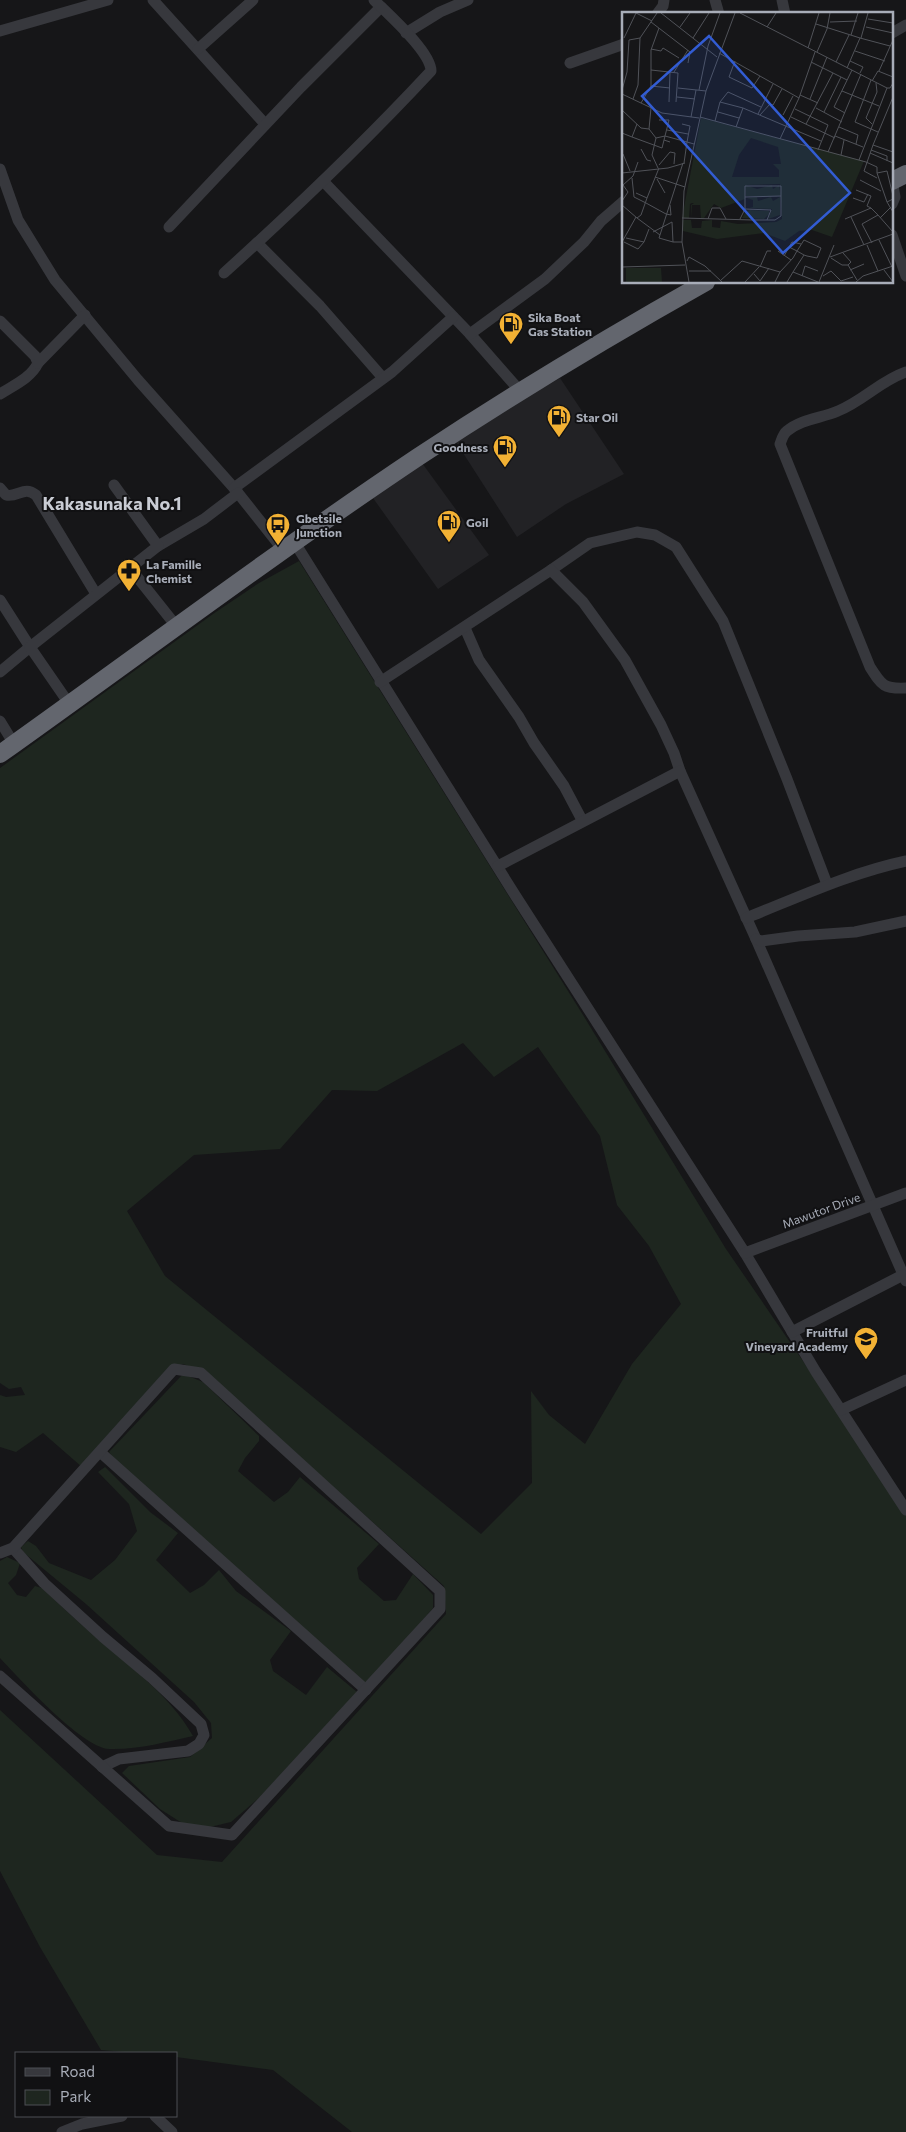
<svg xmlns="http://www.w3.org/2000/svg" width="906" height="2132" font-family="Commissioner,sans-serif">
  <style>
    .built { fill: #222225 }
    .green { fill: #1e261f; fill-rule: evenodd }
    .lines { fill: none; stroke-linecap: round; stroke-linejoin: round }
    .minor { stroke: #37383d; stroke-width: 11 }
    .highway { stroke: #63666e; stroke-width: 18 }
    .labels { text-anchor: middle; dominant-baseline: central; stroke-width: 4; stroke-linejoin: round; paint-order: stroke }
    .poi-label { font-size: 12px; font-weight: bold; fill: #a8adb8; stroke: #111113; text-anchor: start }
    .street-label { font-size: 12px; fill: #a8adb8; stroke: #111113 }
    .district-label { font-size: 18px; font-weight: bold; fill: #c9ccd4; stroke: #111113 }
    .inset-road { fill: none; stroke: #505258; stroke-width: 1 }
    .view { fill: #325cd3; fill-opacity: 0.15; stroke: #325cd3; stroke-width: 2.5 }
    .inset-edge { fill: none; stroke: #a8adb8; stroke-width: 2.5 }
  </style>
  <rect width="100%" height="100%" fill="#161618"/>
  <g class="built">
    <path d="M560,378L624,474L566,504L517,537L456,442L502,410Z"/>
    <path d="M422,463L489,555L438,589L373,498Z"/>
  </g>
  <g class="green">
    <path d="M299,561L583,1015L726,1249L906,1511V2132H352L273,2070L176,2057V2053H135L101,2050L40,1947L0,1871V1710L157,1855L222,1862L446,1614L444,1586L205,1372L183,1364L166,1370L82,1467L43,1433L16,1452L0,1447V1395L6,1397L25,1395L21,1387L9,1389L0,1383V768L213,614L259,583ZM463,1043L494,1077L538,1047L600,1136L617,1205L649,1246L681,1304L632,1364L585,1444L549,1415L531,1391L532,1483L481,1534L165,1276L127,1211L194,1155L280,1149L332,1090L377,1091Z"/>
    <path d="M183,1374L203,1382L259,1436V1441L245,1458L238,1471L274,1502L288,1492L300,1477L379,1544L357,1568L359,1579L384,1601L396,1600L413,1574L433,1595V1608L368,1684L362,1683L114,1459L109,1452Z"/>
    <path d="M105,1467L150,1512L178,1533L156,1560L190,1593L204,1585L219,1570L236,1591L291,1631L270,1660L273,1671L306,1695L327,1667L357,1692L260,1797L231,1822L210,1827L182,1823L160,1809L122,1773L129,1766L190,1757L212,1738L211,1723L194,1702L86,1604L23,1552L21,1547L28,1541L36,1546L49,1563L91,1580L115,1560L137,1531L129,1504L98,1472Z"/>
    <path d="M7,1557L20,1563L16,1575L8,1583L17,1595L26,1597L35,1586L42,1588C59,1604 76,1620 93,1635C128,1665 170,1695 193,1736C166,1742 137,1750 109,1749C81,1747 21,1680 0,1658V1561Z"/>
  </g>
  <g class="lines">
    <g class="minor">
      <path d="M153,0L265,124"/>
      <path d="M715,0L719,14"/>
      <path d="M782,0L785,14"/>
      <path d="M657,14L663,6L664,0"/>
      <path d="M0,31L108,0"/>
      <path d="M406,33L440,12L468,0"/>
      <path d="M892,33L906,25"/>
      <path d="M198,49L253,0"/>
      <path d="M570,63L624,44"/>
      <path d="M0,169L18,220L55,280L138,380L234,488L284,551"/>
      <path d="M323,181L470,334L520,391"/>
      <path d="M892,204L895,197L892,180"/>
      <path d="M169,227L301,87L381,7"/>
      <path d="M892,235L906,276"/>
      <path d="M257,243L320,306L383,378"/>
      <path d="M224,273C296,208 365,142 431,71C431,52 388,14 374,0"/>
      <path d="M0,321L35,356L38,363C31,378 14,385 0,394"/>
      <path d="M470,334L545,279L584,242L601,221L624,201"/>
      <path d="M38,363L85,315"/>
      <path d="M906,372C880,381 863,401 838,411C822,418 801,419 787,431C783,434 782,439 780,444L870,667C882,686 884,689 906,688"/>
      <path d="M0,488L6,495C18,498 24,485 36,495L96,594"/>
      <path d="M234,488L392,372L453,317"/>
      <path d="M295,543L515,895L745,1253L816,1372L906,1510"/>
      <path d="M158,546L204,519L238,493"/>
      <path d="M130,568L177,627"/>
      <path d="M551,570L590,543L637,532L655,535L676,547L723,621L787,779L827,884"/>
      <path d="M0,600L30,647L0,672"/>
      <path d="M465,628L479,660L519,717L534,743L564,786L582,820"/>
      <path d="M380,682L551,570L583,602L625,660L661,725L674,753L680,771"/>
      <path d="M70,705L30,647L158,546L114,485"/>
      <path d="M0,721L14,744"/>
      <path d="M498,866L680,771L756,939L906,1281"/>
      <path d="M746,918C799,897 850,873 906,861"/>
      <path d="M756,939L761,941L798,936L855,932L906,921"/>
      <path d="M745,1253L906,1193"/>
      <path d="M792,1332L903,1275"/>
      <path d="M841,1410L906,1380"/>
      <path d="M100,1452L366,1690"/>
      <path d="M13,1548L44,1583L103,1637L152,1678L201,1724L204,1735L199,1744L188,1751L119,1759L102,1767"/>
      <path d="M0,1553L13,1548L174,1369L201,1373L440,1591V1609L232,1835L169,1826L0,1676"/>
      <path d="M155,2116L172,2132"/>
      <path d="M62,2132L82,2124L122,2116"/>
    </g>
    <g class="highway">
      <path d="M892,181L906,174"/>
      <path d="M0,754C139,655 276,552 418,457C512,395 608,337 706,282"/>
    </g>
  </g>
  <defs>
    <symbol id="fuel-pin" viewBox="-11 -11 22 30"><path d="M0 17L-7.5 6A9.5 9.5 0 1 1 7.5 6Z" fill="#f2b134" stroke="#111113"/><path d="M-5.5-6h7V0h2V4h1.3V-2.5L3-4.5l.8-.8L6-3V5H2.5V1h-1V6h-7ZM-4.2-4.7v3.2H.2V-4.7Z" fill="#111"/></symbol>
    <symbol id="bus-pin" viewBox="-11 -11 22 30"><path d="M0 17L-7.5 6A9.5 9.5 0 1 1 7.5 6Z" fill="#f2b134" stroke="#111113"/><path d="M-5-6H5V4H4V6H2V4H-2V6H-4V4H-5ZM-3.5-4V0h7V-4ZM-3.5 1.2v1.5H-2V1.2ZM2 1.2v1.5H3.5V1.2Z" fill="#111"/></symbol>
    <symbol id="pharmacy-pin" viewBox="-11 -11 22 30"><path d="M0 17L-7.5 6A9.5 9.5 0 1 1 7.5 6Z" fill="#f2b134" stroke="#111113"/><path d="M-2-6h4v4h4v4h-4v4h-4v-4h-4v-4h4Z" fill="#111"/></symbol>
    <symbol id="school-pin" viewBox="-11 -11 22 30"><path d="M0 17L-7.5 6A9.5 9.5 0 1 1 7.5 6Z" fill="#f2b134" stroke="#111113"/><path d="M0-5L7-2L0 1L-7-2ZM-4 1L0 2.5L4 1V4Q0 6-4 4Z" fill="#111"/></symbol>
  </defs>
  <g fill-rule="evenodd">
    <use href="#fuel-pin" x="497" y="310" width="28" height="38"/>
    <use href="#fuel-pin" x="545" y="403" width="28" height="38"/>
    <use href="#fuel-pin" x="491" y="433" width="28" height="38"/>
    <use href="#fuel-pin" x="435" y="508" width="28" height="38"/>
    <use href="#bus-pin" x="264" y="511" width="28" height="38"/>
    <use href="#pharmacy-pin" x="115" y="557" width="28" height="38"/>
    <use href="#school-pin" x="852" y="1325" width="28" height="38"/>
  </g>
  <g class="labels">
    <g class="poi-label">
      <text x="528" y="317">Sika Boat<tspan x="528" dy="14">Gas Station</tspan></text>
      <text x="576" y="417">Star Oil</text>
      <text x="488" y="447" text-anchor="end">Goodness</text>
      <text x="296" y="518">Gbetsile<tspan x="296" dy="14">Junction</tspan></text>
      <text x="466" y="522">Goil</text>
      <text x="146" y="564">La Famille<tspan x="146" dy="14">Chemist</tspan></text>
      <text x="848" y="1332" text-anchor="end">Fruitful<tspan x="848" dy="14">Vineyard Academy</tspan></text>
    </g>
    <g class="street-label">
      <text transform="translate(821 1210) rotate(-20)">Mawutor Drive</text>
    </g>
    <g class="district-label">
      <text x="112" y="503">Kakasunaka No.1</text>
    </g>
  </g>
  <g transform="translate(622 12)">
    <rect width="271" height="271" fill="#161618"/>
    <path d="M79,106L242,149L210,225L190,218L177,219L163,229L142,221L95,227L61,219L60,208H69L70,216H79L80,209L90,208V215L98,216L99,209L116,212L154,210L160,207L158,172L124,173L123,187L99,196L92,192L82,206H79L78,193H70L69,206V193L72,191H70L68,192L67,206H60ZM129,126L156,135L159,152H151L157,158V165H110L117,143ZM124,173L135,177L150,173L151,177L157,173L159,184H124ZM135,185L136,189L149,185L151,189L158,185V203L146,207L150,197L127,196L131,195V188L125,186ZM128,198L147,199V202L142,207L120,206L124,199ZM4,256H39L40,270H4Z" fill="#1e261f" fill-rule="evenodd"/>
    <path class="inset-road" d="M14,1L30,9M39,1L95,45M118,1L265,76H268L271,71M246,7L271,11M29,10L68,40L66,51M208,10L235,9M194,12L238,26L225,56M58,15L68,1M145,15L154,1M244,15L271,21M229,23L236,1M2,26L14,1M18,26L35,1M71,26L87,1M238,26L268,34M239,26L246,1M186,36L197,1M29,37L39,39L41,36L57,46M233,39L263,49M195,40L205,17L208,1M97,41L177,86L158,127M113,49L107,65L130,76L138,64M228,49L241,55L238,61M189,50L225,68M214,50L227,23M29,58L56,61L54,90M257,59L271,28M52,60L66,38M249,68L233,110L256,120M250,69L256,59L271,65M29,74L48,76M56,76L84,79M0,78L5,60L7,28L18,26L16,73L11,87M77,78L86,34L98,1M220,79L257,94M0,82L40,101L77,106M178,83L196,91M55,85L73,87M177,86L193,40M188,87L205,45M47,90L48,60M98,90L106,80L139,95M19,91L29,74V38L37,16M29,96L27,117L34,126L30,143L36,156M194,96L220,110M173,97L206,113L196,138M0,98L19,116L27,117M96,100L117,106M202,100L219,65M223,101L212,95L230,58M136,102L151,72M138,103L148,92L151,93L160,77M161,103L171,84M69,105L74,78M78,105L244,150L255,155V161M169,105L213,126M37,108H47L42,128L48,130M93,109L98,90L121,96M60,112L68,114L65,130L72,132M184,112L211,61M250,112L244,106L255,80L254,71M114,115L121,96L199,129M217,115L236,123L234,132M45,118L66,122M0,121L10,125L15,112M213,124L241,135M10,125L40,136L42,128M34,126L43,124L65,130L62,151M251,133L271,85M19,137L25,148L29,149M249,138L265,144V149M206,140L239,62M248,141L271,151M1,142L8,159M219,143L222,128M237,148L265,76M37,153L48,140L53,141L52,152M0,161L46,156L63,151M33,165L63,175M10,166L12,185L24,191M255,166L242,159L251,133L271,140M35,167L43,181M238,168L259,179M234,178L249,184L245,194L249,196M123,185L159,184M25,186L37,156M231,186L242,190L246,182M271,187L265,190L271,200M0,189L6,180L1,173L11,164L16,150M265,190L255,161L265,159L271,184M24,191L44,202M0,193L15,206L19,203L25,186L14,181M123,197L149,198L145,208M44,202L49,203L48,193M229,205L242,233M15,206L38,223M60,206L131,208H153L159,204V174H123V197L118,207M258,206L269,195M86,207L90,196H98L104,207M223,207L249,196L256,203M31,220L50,210L51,230H60M4,226L22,230L27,217M257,228L270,255M0,230L14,205M2,230L16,237L22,230M51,230L37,226L61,151M250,231L240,212L256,203L271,220M245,233L256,259M156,239L169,248M162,244L170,230L179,232M208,245L271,222M209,246L220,253H226L229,250L221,241M65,249L67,245L83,254L100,270M226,253L235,268M0,255L63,253M138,255L145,239H149M228,258L242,252M262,258L271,270M67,259H89M171,260L182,243M132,262L138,269L147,256M180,264L183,254L196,259M201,264L209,259L219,269L231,265M98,269L120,249L158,260M67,270L60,230L62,179L84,79L113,1M123,270L137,255M153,270L158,260L171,246L175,239L182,228L199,236L195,246L185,244L182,243L175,239L167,235M165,270L171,260L196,270M197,270L212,233M234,270L241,264L271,254"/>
    <path class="view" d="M87,24L228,181L161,241L20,84Z"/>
    <rect width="271" height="271" class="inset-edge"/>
  </g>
  <rect x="15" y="2052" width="162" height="65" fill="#111113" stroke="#4d4f55"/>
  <rect x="25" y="2068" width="25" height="8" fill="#37383d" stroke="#4d4f55"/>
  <text x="60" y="2077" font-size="15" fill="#a8adb8">Road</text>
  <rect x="25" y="2090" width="25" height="15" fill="#1e261f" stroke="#4d4f55"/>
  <text x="60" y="2102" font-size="15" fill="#a8adb8">Park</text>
</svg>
